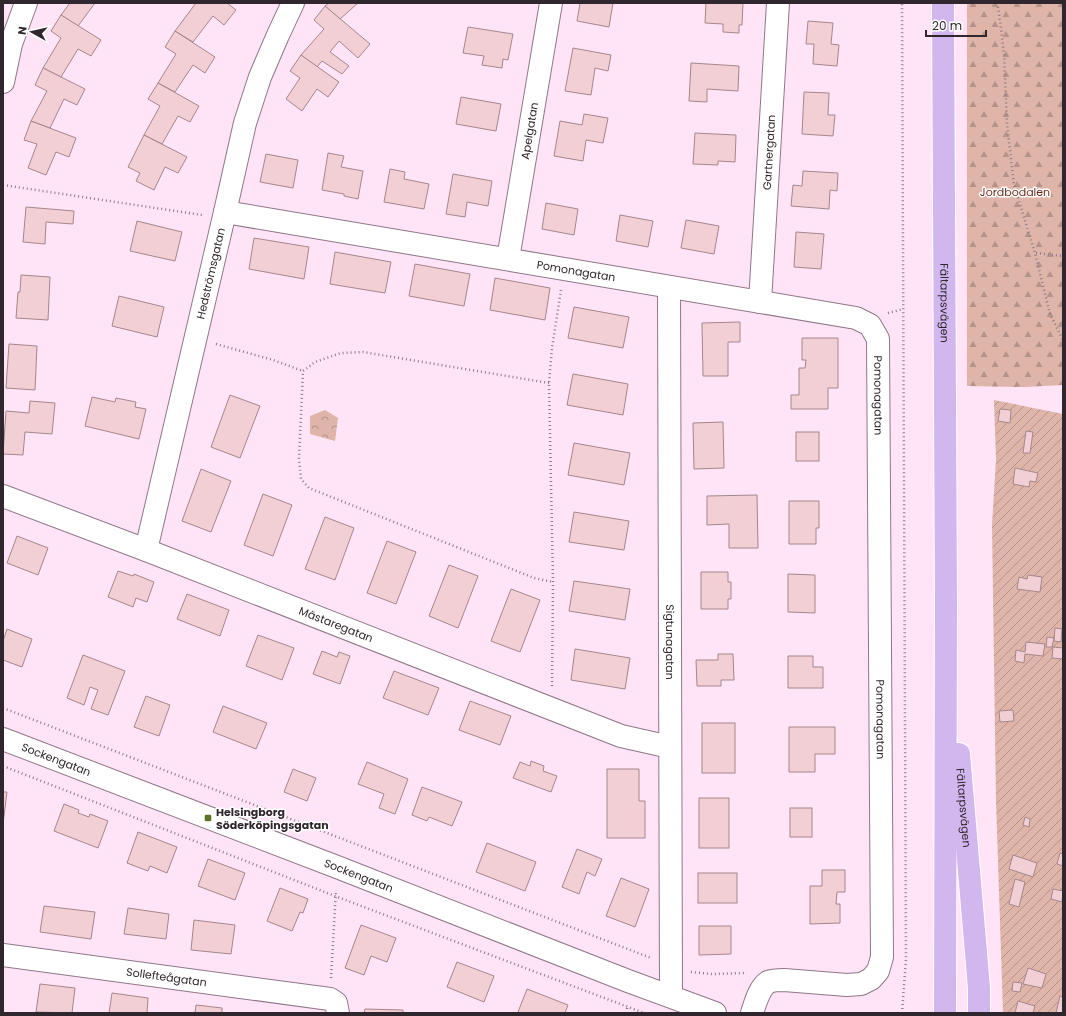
<svg xmlns="http://www.w3.org/2000/svg" width="1066" height="1016" font-family="Poppins,sans-serif">
  <style>
    .forest { fill: url(#forest-firs) }
    .park { fill: url(#park-crowns) }
    .garden { fill: url(#garden-furrows) }
    .building { fill: #f1cfd5; stroke: #a6868c }
    .lines { fill: none; stroke-linecap: round; stroke-linejoin: round }
    .minor-casing { stroke: #8f7788; stroke-width: 24 }
    .major-casing { stroke: #fff; stroke-width: 24 }
    .path { stroke: #8d7c88; stroke-width: 2.5; stroke-dasharray: 1 3; stroke-linecap: butt }
    .minor { stroke: #fff; stroke-width: 22 }
    .major { stroke: #d2b6ee; stroke-width: 22 }
    .poi-dot { fill: #5b7324; stroke: #fff; stroke-width: 1.5 }
    .labels { text-anchor: middle; dominant-baseline: central; stroke-width: 3; stroke-linejoin: round; paint-order: stroke }
    .street-label { font-size: 11px; fill: #30262d; stroke: #fff }
    .park-label { font-size: 11px; fill: #682c1d; stroke: #fff }
    .poi-label { font-size: 11px; font-weight: bold; fill: #30262d; stroke: #fff; text-anchor: start }
  </style>
  <defs>
    <pattern id="forest-firs" width="22" height="20" patternUnits="userSpaceOnUse"><rect width="22" height="20" fill="#dfb4a9"/><path d="M5 1l3.5 6h-7zM16 11l3.5 6h-7z" fill="#b5928a"/></pattern>
    <pattern id="park-crowns" width="20" height="18" patternUnits="userSpaceOnUse"><rect width="20" height="18" fill="#dfb4a9"/><path d="M2 6a3 3 0 1 1 6 0M12 15a3 3 0 1 1 6 0" fill="none" stroke="#b5928a"/></pattern>
    <pattern id="garden-furrows" width="10" height="10" patternUnits="userSpaceOnUse"><rect width="10" height="10" fill="#dfb4a9"/><path d="M-1 1l2-2M0 10L10 0M9 11l2-2" fill="none" stroke="#b5928a"/></pattern>
  </defs>
  <rect width="100%" height="100%" fill="#ffe4f7"/>
  <path class="forest" d="M967,3H1063V385L1025,387L967,386Z"/>
  <path class="park" d="M325,410L338,418L335,441L310,434V416Z"/>
  <path class="garden" d="M994,400L1063,414V1013H1003L996,801L992,525L996,460Z"/>
  <g class="building">
    <path d="M70,3H95L78,26L61,15Z"/>
    <path d="M196,3H227L236,10L224,25L213,16L193,42L175,31Z"/>
    <path d="M329,3H358L340,19L325,6Z"/>
    <path d="M580,3H613L609,27L577,21Z"/>
    <path d="M706,3H743L742,25H739V33L723,32V24L705,23Z"/>
    <path d="M325,6L370,44L358,58L339,41L330,52L349,66L342,74L322,61L317,67L301,55L324,29L314,20Z"/>
    <path d="M61,15L101,40L91,56L78,49L61,77L43,68L61,38L51,31Z"/>
    <path d="M808,21L833,23L831,44L839,45L837,66L813,64L814,44H806Z"/>
    <path d="M468,27L513,34L508,60L503,59L502,68L482,65L484,56L463,53Z"/>
    <path d="M175,31L215,57L205,73L193,65L175,92L158,83L176,54L165,47Z"/>
    <path d="M573,48L611,55L608,71L595,68L591,95L565,91Z"/>
    <path d="M301,55L339,82L328,97L317,89L302,111L286,99L300,78L290,71Z"/>
    <path d="M691,63L739,66L738,91L707,89V102L689,101Z"/>
    <path d="M43,68L85,89L77,105L64,99L50,128L31,121L47,91L35,85Z"/>
    <path d="M158,83L199,106L190,122L178,116L162,144L144,135L160,106L148,99Z"/>
    <path d="M804,92L829,93L828,115H835L833,136L802,134Z"/>
    <path d="M461,97L501,104L496,131L456,124Z"/>
    <path d="M584,114L608,118L603,143L586,140L583,161L554,156L560,121L582,125Z"/>
    <path d="M31,121L76,138L69,157L56,152L46,175L28,168L37,144L24,140Z"/>
    <path d="M695,133L736,135L735,162L718,161V165L693,164Z"/>
    <path d="M144,135L187,157L178,173L165,167L154,190L136,181L140,173L128,167Z"/>
    <path d="M328,153L344,156L341,167L363,171L358,199L344,196V194L322,190Z"/>
    <path d="M266,154L298,160L293,188L260,182Z"/>
    <path d="M390,169L405,172L404,179L429,184L424,209L384,202Z"/>
    <path d="M803,171L838,173L837,191L830,190L829,209L791,206L793,185L802,186Z"/>
    <path d="M453,174L492,181L488,206L467,202L465,217L446,214Z"/>
    <path d="M546,203L578,209L574,235L542,229Z"/>
    <path d="M26,207L74,211L73,224L46,222L45,244L23,242Z"/>
    <path d="M620,215L653,221L648,247L616,241Z"/>
    <path d="M686,220L719,226L714,254L681,248Z"/>
    <path d="M137,221L182,232L175,261L130,251Z"/>
    <path d="M796,232L824,234L821,269L794,267Z"/>
    <path d="M254,238L309,247L304,279L249,269Z"/>
    <path d="M335,252L391,262L385,293L330,284Z"/>
    <path d="M415,264L470,274L464,306L409,296Z"/>
    <path d="M21,275L50,277L48,320L16,318L18,292H20Z"/>
    <path d="M495,278L550,288L545,320L490,310Z"/>
    <path d="M119,296L164,307L157,337L112,326Z"/>
    <path d="M574,307L629,317L623,348L568,338Z"/>
    <path d="M740,322V342H728V376H703L702,323Z"/>
    <path d="M802,338H838V388H828V409H791V395H799V368H805L806,360H802Z"/>
    <path d="M9,344L37,346L35,390L6,388Z"/>
    <path d="M573,374L628,384L623,415L567,405Z"/>
    <path d="M230,395L260,406L240,458L211,447Z"/>
    <path d="M92,397L115,402L116,398L136,402L135,407L146,409L139,439L85,426Z"/>
    <path d="M30,401L55,403L52,434L25,432L23,455L3,454L6,411L29,413Z"/>
    <path d="M1000,409L1011,410L1010,423L998,421Z"/>
    <path d="M723,422L724,468L694,469L693,423Z"/>
    <path d="M1026,431L1033,432L1030,453H1023Z"/>
    <rect x="796" y="432" width="23" height="29"/>
    <path d="M574,443L630,453L624,485L568,475Z"/>
    <path d="M1015,468L1038,473L1036,482L1030,481L1029,487L1013,484Z"/>
    <path d="M201,469L231,481L211,532L182,521Z"/>
    <path d="M263,494L292,505L273,556L244,545Z"/>
    <path d="M757,495L758,548H729V524L707,525V496Z"/>
    <path d="M789,501H819V528H816V544H789Z"/>
    <path d="M574,512L629,521L624,550L569,542Z"/>
    <path d="M325,517L354,528L335,580L305,569Z"/>
    <path d="M17,536L48,548L38,575L7,563Z"/>
    <path d="M387,541L416,552L396,604L367,593Z"/>
    <path d="M449,565L478,576L458,628L429,616Z"/>
    <path d="M118,571L133,576L134,574L154,582L147,602L136,598L133,607L108,597Z"/>
    <path d="M701,572H728V582H731V599H728V609H701Z"/>
    <path d="M788,574L815,575V613L788,612Z"/>
    <path d="M1028,575L1042,577L1040,592L1017,589L1019,577L1027,579Z"/>
    <path d="M574,581L630,589L625,620L569,611Z"/>
    <path d="M511,589L540,600L520,652L491,641Z"/>
    <path d="M187,594L229,610L220,636L177,619Z"/>
    <path d="M1055,628L1062,629L1061,642L1054,641Z"/>
    <path d="M7,629L32,639L22,667L3,660V641Z"/>
    <path d="M258,635L294,648L282,680L246,666Z"/>
    <path d="M1047,637L1054,638L1052,647H1046Z"/>
    <path d="M1026,642L1045,644L1043,656L1025,654L1024,663L1015,661L1016,650L1025,652Z"/>
    <path d="M1053,647L1063,648V659L1052,658Z"/>
    <path d="M575,649L630,658L625,689L571,680Z"/>
    <path d="M322,651L337,657L339,652L350,656L340,684L313,674Z"/>
    <path d="M718,654H733L734,680H721V686H697L696,660H718Z"/>
    <path d="M83,655L125,671L108,715L91,709L98,690L90,687L84,705L67,698Z"/>
    <path d="M788,656H813V667H823V688H788Z"/>
    <path d="M394,671L439,688L428,715L383,698Z"/>
    <path d="M146,696L170,705L159,736L134,727Z"/>
    <path d="M470,701L511,716L500,745L459,730Z"/>
    <path d="M223,706L267,723L256,749L213,732Z"/>
    <path d="M1013,710L1014,721L1000,722L999,711Z"/>
    <rect x="702" y="723" width="33" height="50"/>
    <path d="M789,727H835V754H815V772H789Z"/>
    <path d="M531,761L544,766L543,771L557,776L551,792L513,778L520,762L530,766Z"/>
    <path d="M367,762L408,779L395,814L379,808L384,794L358,784Z"/>
    <path d="M293,769L316,778L307,801L284,792Z"/>
    <path d="M607,769H639V801H645V838H607Z"/>
    <path d="M422,787L462,802L452,826L429,817L427,821L412,815Z"/>
    <path d="M3,792H7L3,824Z"/>
    <rect x="699" y="798" width="30" height="50"/>
    <path d="M64,804L79,810L78,813L89,817L90,814L108,821L98,848L54,831Z"/>
    <rect x="790" y="808" width="22" height="29"/>
    <path d="M1025,817L1030,819L1029,827L1023,825Z"/>
    <path d="M138,832L177,847L167,873L150,866L148,871L127,863Z"/>
    <path d="M487,843L536,862L525,891L476,872Z"/>
    <path d="M577,849L602,859L595,876L587,872L579,894L562,887Z"/>
    <path d="M1060,853L1063,854V866L1057,864Z"/>
    <path d="M1013,855L1037,863L1033,877L1009,869Z"/>
    <path d="M208,859L245,873L235,900L198,886Z"/>
    <path d="M822,870H845V892H837L836,904H840V923L810,924V886H822Z"/>
    <rect x="698" y="873" width="39" height="30"/>
    <path d="M621,878L649,889L635,927L606,916Z"/>
    <path d="M1015,879L1025,882L1019,907L1009,904Z"/>
    <path d="M280,888L308,899L303,913L300,912L292,931L267,921Z"/>
    <path d="M1053,889L1063,891L1062,902L1051,899Z"/>
    <path d="M44,906L95,912L91,939L40,932Z"/>
    <path d="M128,908L169,914L166,939L124,934Z"/>
    <path d="M194,920L235,925L231,954L191,950Z"/>
    <path d="M361,925L396,938L387,962L371,956L364,975L345,968Z"/>
    <path d="M699,926H731V954L699,955Z"/>
    <path d="M457,962L494,976L484,1002L447,987Z"/>
    <path d="M1028,968L1046,974L1042,988L1023,984Z"/>
    <path d="M1013,982L1022,983L1020,992L1012,991Z"/>
    <path d="M40,984L75,988L72,1013L36,1012Z"/>
    <path d="M527,989L568,1005L565,1013H521L518,1012Z"/>
    <path d="M112,993L148,998L147,1013H109Z"/>
    <path d="M1063,995V1013H1056L1060,996L1063,997Z"/>
    <path d="M1018,1001L1035,1006L1033,1013H1015Z"/>
    <path d="M196,1005L222,1008V1013H195Z"/>
    <path d="M365,1009L403,1010V1013H364Z"/>
  </g>
  <g class="lines">
    <defs>
      <g id="minor">
        <path d="M3,82L11,44L26,3"/>
        <path id="s1" d="M225,212L856,318L870,325L878,339L882,957L878,971L871,979L861,984L847,985L784,980C778,980 773,980 768,982C759,988 755,1004 752,1013"/>
        <path id="s2" d="M508,259L551,3"/>
        <path id="s3" d="M669,288L671,996"/>
        <path id="s4" d="M760,302L778,3"/>
        <path id="s5" d="M3,496L146,550L621,736L670,747"/>
        <path id="s6" d="M146,550L225,212L245,123L260,77L278,35L293,3"/>
        <path id="s7" d="M3,739L337,867L628,981L715,1013"/>
        <path id="s8" d="M3,955L330,999L336,1003L338,1013"/>
      </g>
      <g id="major">
        <path id="s9" d="M943,3L946,603L945,1013"/>
        <path id="s10" d="M959,754L979,988V1013"/>
      </g>
    </defs>
    <use href="#minor" class="minor-casing"/>
    <use href="#major" class="major-casing"/>
    <g class="path">
      <path d="M997,3L999,13L1004,54L1007,124L1014,185L1035,253L1050,314L1063,340"/>
      <path d="M3,185L202,215"/>
      <path d="M1036,253L1063,256"/>
      <path d="M888,313L903,309"/>
      <path d="M216,344L273,360L303,371"/>
      <path d="M549,383L363,352L341,353L315,362L303,371L299,459L301,479L309,488L534,578L553,582"/>
      <path d="M552,686L553,582L549,383L552,348L561,290"/>
      <path d="M3,708L651,958"/>
      <path d="M3,766L335,896L644,1013"/>
      <path d="M691,972L712,974L747,973"/>
      <path d="M331,978L336,890"/>
      <path d="M627,1013V1006"/>
      <path d="M902,1013L906,959L902,3"/>
    </g>
    <use href="#minor" class="minor"/>
    <use href="#major" class="major"/>
  </g>
  <rect class="poi-dot" x="204" y="814" width="8" height="8" rx="2"/>
  <g class="labels">
    <g class="street-label">
      <text stroke="none"><textPath href="#s2" startOffset="130">Apelgatan</textPath></text>
      <text stroke="none"><textPath href="#s4" startOffset="150">Gartnergatan</textPath></text>
      <text stroke="none"><textPath href="#s1" startOffset="356">Pomonagatan</textPath></text>
      <text stroke="none"><textPath href="#s6" startOffset="284">Hedströmsgatan</textPath></text>
      <text stroke="none"><textPath href="#s9" startOffset="300">Fältarpsvägen</textPath></text>
      <text stroke="none"><textPath href="#s1" startOffset="728">Pomonagatan</textPath></text>
      <text stroke="none"><textPath href="#s5" startOffset="357">Mästaregatan</textPath></text>
      <text stroke="none"><textPath href="#s3" startOffset="354">Sigtunagatan</textPath></text>
      <text stroke="none"><textPath href="#s1" startOffset="1052">Pomonagatan</textPath></text>
      <text stroke="none"><textPath href="#s7" startOffset="57">Sockengatan</textPath></text>
      <text stroke="none"><textPath href="#s10" startOffset="54">Fältarpsvägen</textPath></text>
      <text stroke="none"><textPath href="#s7" startOffset="381">Sockengatan</textPath></text>
      <text stroke="none"><textPath href="#s8" startOffset="165">Sollefteågatan</textPath></text>
    </g>
    <g class="park-label">
      <text x="1015" y="192">Jordbodalen</text>
    </g>
    <g class="poi-label">
      <text x="216" y="812">Helsingborg<tspan x="216" dy="13">Söderköpingsgatan</tspan></text>
    </g>
  </g>
  <rect width="1066" height="1016" fill="none" stroke="#30262d" stroke-width="8"/>
  <g transform="translate(32 32) rotate(278)" stroke="#ffffff" stroke-width="3" paint-order="stroke">
  <path d="M0-3L7 15L0 10L-7 15Z" fill="#30262d"/>
  <text y="-6" font-size="11" font-weight="bold" text-anchor="middle" fill="#30262d">N</text>
  </g>
  <path d="M926 30v6h60v-6" fill="none" stroke="#30262d" stroke-width="2"/>
  <text x="932" y="30" font-size="12" fill="#30262d" stroke="#ffffff" stroke-width="3" paint-order="stroke">20 m</text>
</svg>
